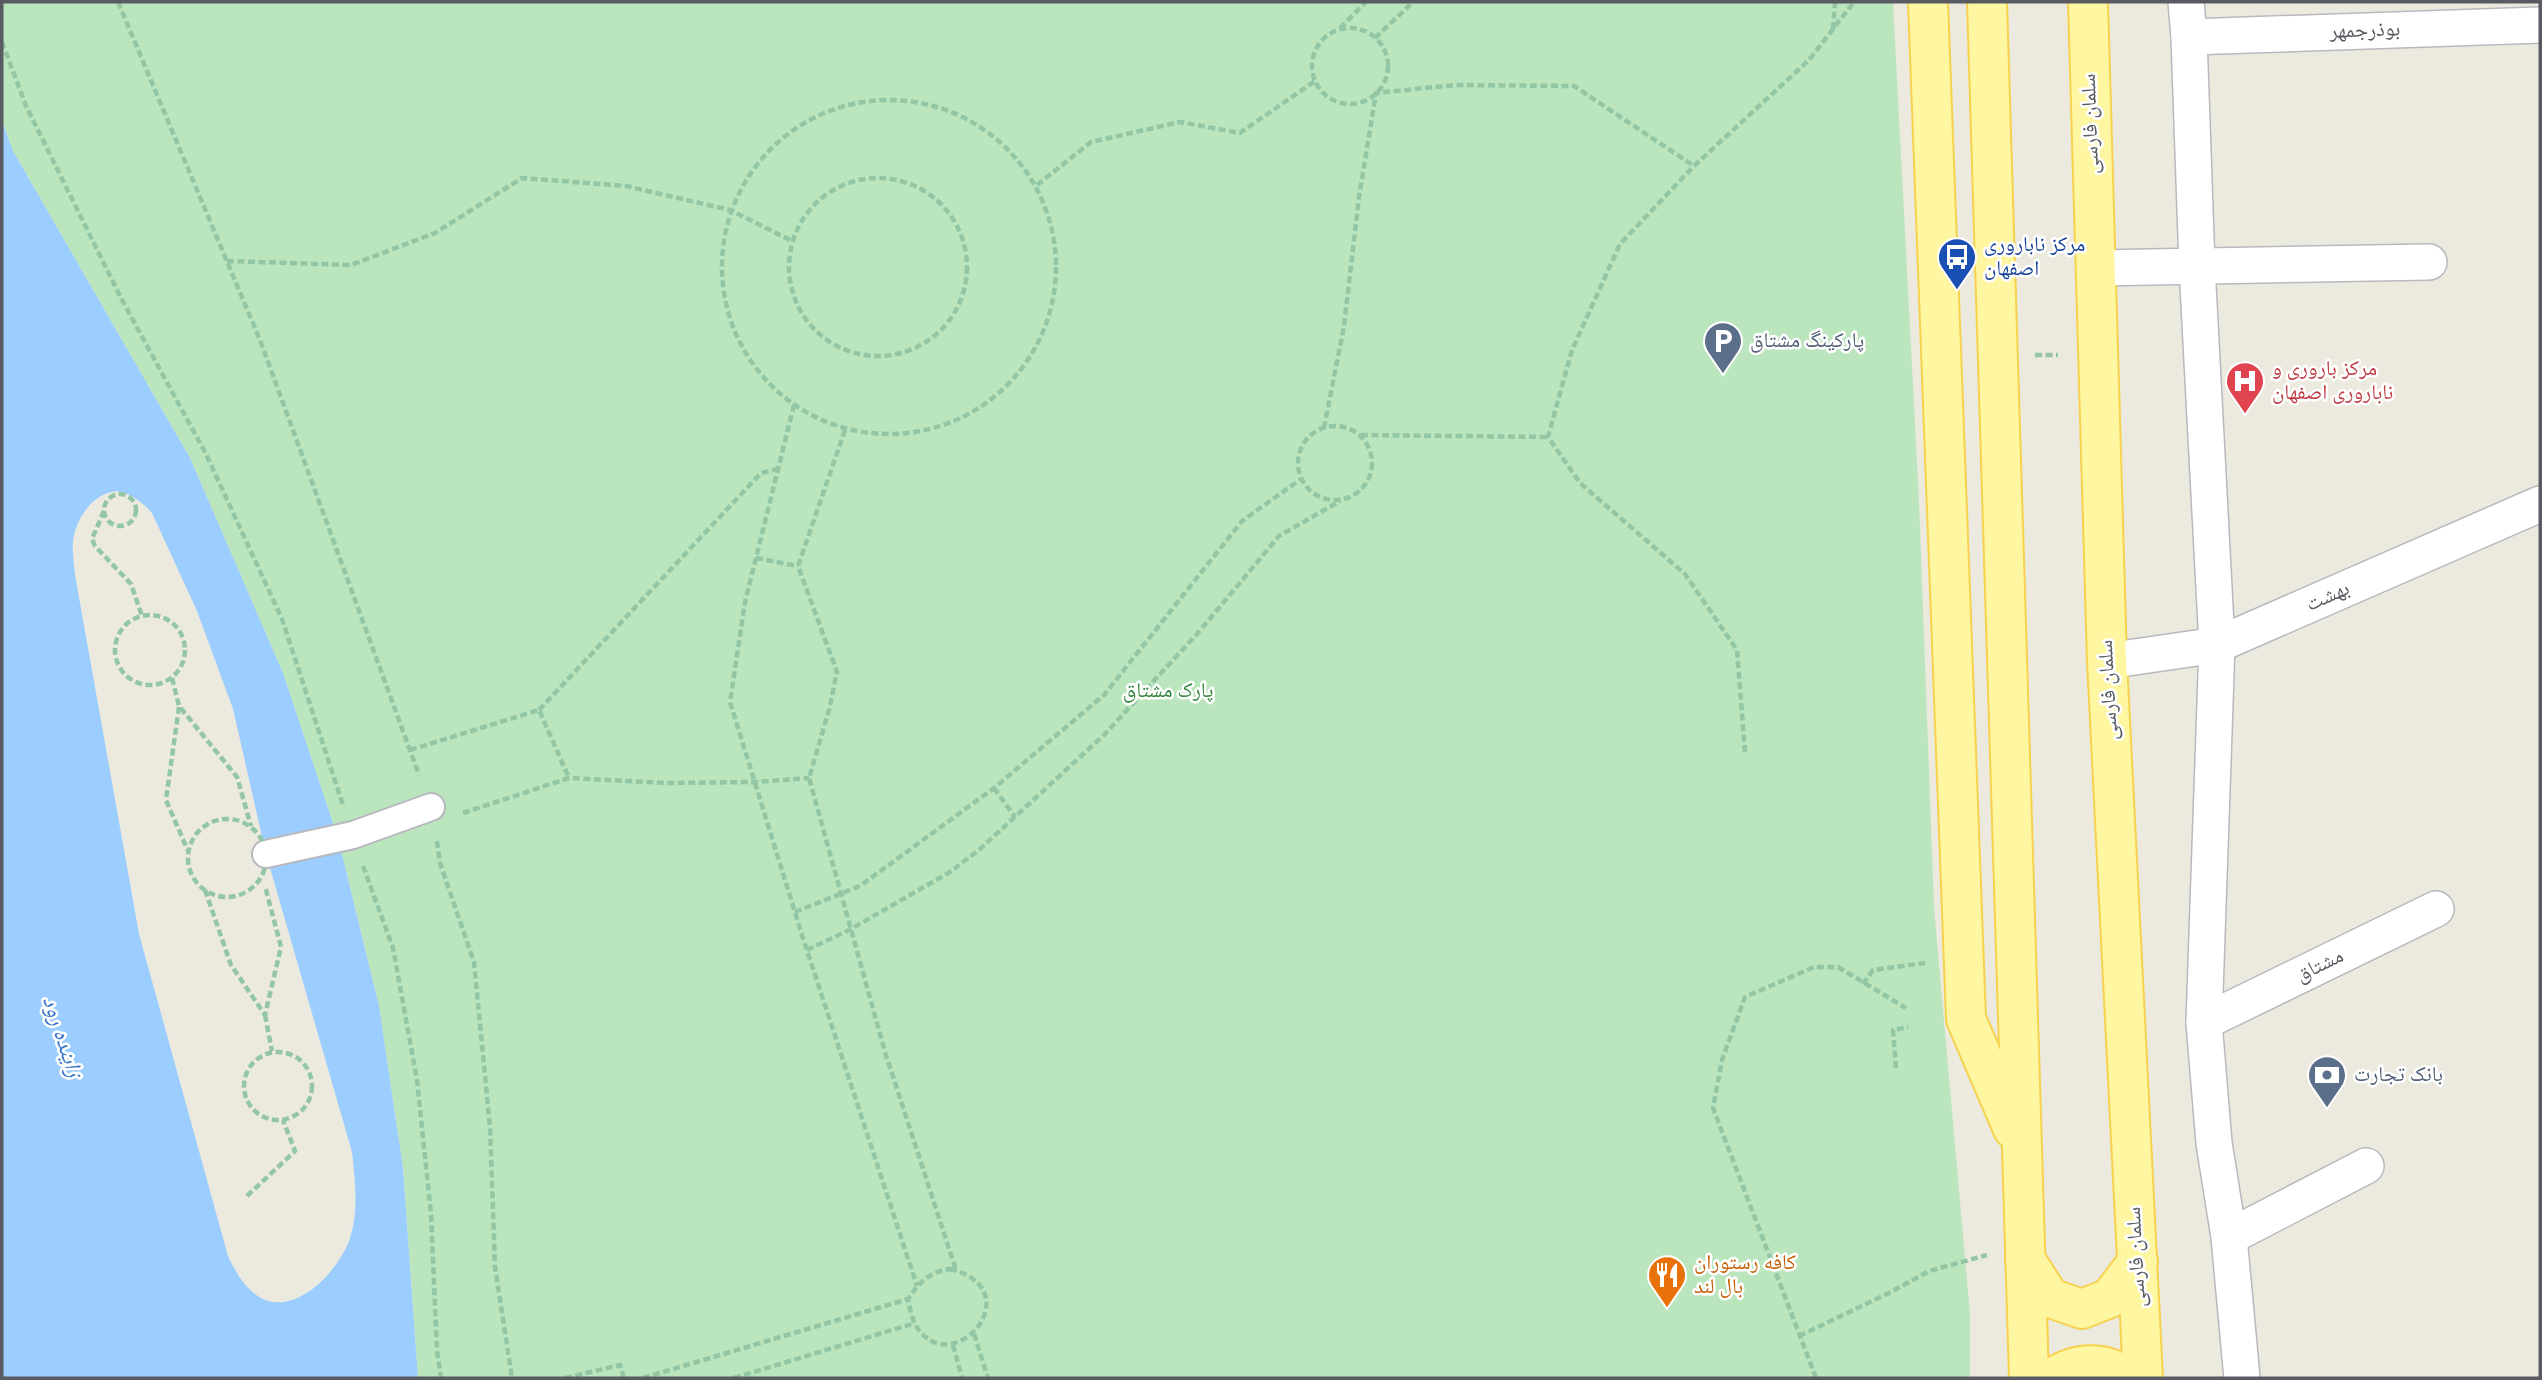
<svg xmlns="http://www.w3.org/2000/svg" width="2542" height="1380" font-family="Overpass,'Noto Naskh Arabic',sans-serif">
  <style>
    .green { fill: #bae5bd }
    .water { fill: #9ccdff; fill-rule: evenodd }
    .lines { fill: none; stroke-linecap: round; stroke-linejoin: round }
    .pedestrian-casing { stroke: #b7b9bf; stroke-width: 30 }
    .minor-casing { stroke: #b7b9bf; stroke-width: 38 }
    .primary-casing { stroke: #f6d24e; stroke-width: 42 }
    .path { stroke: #92c6a5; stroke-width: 4.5; stroke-dasharray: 7 3.5; stroke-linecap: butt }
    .pedestrian { stroke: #fff; stroke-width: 26 }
    .minor { stroke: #fff; stroke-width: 35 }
    .primary { stroke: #fff6a1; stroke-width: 38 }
    .labels { text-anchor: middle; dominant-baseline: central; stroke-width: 5; stroke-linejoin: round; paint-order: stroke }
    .street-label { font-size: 21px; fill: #585b61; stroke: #fff }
    .transit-label { font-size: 21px; fill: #164399; stroke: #fff; text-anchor: start }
    .service-label { font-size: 21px; fill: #4e5e75; stroke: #fff; text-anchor: start }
    .health-label { font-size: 21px; fill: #be3a42; stroke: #fff; text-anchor: start }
    .park-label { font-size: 21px; fill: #32863b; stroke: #fff }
    .food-label { font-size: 21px; fill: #c56008; stroke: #fff; text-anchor: start }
    .water-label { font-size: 23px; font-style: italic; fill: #3b76c6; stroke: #fff }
  </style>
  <rect width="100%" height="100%" fill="#eceadf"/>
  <path class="green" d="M2,2H1893L1919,501L1934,908L1970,1314V1378H418L403,1168L379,1006L338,838L283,673L190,458L13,151L2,121Z"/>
  <path class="water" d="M2,121L13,151L190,458L283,673L338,838L379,1006L403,1168L418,1378H2ZM117,491C132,494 142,502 152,513L197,611L233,709L266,854L352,1152C355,1180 359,1211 350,1238C340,1269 297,1317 261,1298C245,1289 235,1271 228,1256L139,934L75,575C74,564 72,552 73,541C76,518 93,493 117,491Z"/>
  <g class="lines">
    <defs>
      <path id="pedestrian" d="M266,854L353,835L431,807"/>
      <g id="minor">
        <path d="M2186,2L2189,37L2197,266L2217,645L2204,1022L2214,1143L2229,1237L2242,1378"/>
        <path d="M2189,37L2540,25"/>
        <path d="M2095,268L2429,262"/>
        <path d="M2107,661L2217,645L2540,504"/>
        <path d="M2204,1022L2436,909"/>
        <path d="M2229,1237L2366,1166"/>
      </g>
      <g id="primary">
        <path d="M1928,2L1966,1019L2013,1129"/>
        <path d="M1987,2L2029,1378"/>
        <path d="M2088,2L2107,661L2143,1378"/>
        <path d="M2025,1259L2050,1298L2082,1309L2110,1298L2138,1261"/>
        <path d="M2053,1378C2075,1362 2105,1360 2127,1378"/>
      </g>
    </defs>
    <use href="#pedestrian" class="pedestrian-casing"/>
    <use href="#minor" class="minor-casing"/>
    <use href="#primary" class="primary-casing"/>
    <g class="path">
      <path d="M118,2L260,340L419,775"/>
      <path d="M1340,28L1366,2"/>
      <circle cx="1350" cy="66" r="38"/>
      <path d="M1833,29L1835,2"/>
      <path d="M1375,38L1413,2"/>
      <path d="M2,42L26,106L122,300L206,454L282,619L343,805"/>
      <circle cx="889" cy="267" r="167"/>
      <circle cx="878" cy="267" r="89"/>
      <path d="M1037,185L1091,142L1180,122L1240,133L1315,81"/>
      <path d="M227,261L351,265L435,233L522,178L626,186L730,210L792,241"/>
      <path d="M2035,355H2058"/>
      <path d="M794,405L745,602L730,702L802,935L917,1286"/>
      <circle cx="1335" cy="463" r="37"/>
      <path d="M1324,428L1344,326L1359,197L1376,93L1455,85L1574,86L1694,166"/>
      <path d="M845,430L798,566L837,672L829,710L809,778L885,1052L956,1270"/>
      <path d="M1361,435L1548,437"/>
      <circle cx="120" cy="510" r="16"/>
      <path d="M104,511L92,539L95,546L131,584L142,616"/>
      <path d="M756,558L798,566"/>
      <circle cx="150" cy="650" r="35"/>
      <path d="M172,678L179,706L237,777L251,826"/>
      <path d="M179,707L166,800L188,851"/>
      <path d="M539,710L761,473L778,469"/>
      <path d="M410,750L539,710L569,778"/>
      <path d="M1745,752L1737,650L1685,574L1580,483L1548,437L1572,350L1620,244L1694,166L1809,60L1854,2"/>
      <path d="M994,788L1015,817"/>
      <path d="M463,813L569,778L666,783L755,782L809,778"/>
      <circle cx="227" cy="858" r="39"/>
      <path d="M437,841L440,863L474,962L490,1127L495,1267L512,1378"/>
      <path d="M363,866L393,948L417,1080L431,1214L437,1351L441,1378"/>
      <path d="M205,890L231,965L265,1015L281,947L265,886"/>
      <path d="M795,912L860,886L994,788L1104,695L1242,521L1301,479"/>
      <path d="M807,950L851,929L950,872L980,849L1104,735L1197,634L1279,536L1340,501"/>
      <path d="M1863,984L1873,970L1925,963"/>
      <path d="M265,1015L272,1051"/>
      <circle cx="278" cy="1086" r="34"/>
      <path d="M1896,1068L1893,1030L1908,1027"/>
      <path d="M247,1196L295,1151L283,1120"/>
      <path d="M950,1269C1032,1289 955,1380 918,1329C912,1320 910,1309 908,1299C920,1282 929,1272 950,1269Z"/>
      <path d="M974,1334L988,1378"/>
      <path d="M1799,1336L1889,1293L1929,1271L1987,1255"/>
      <path d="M953,1345L962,1378"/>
      <path d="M565,1378L620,1365L624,1378"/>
      <path d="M643,1378L908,1299"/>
      <path d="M734,1378L915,1323"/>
      <path d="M1816,1378L1713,1108L1722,1060L1745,997L1814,967H1838L1906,1008"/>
    </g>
    <use href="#pedestrian" class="pedestrian"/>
    <use href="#minor" class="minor"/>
    <use href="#primary" class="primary"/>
  </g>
  <defs>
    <symbol id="bus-pin" viewBox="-11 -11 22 30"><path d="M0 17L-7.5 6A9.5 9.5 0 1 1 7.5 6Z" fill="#1a4fb4" stroke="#fff"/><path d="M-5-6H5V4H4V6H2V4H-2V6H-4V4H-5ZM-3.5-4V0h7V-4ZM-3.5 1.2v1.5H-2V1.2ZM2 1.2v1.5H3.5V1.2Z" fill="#fff"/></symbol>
    <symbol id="parking-pin" viewBox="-11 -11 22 30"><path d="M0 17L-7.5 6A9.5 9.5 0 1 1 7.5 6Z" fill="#5c6f8a" stroke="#fff"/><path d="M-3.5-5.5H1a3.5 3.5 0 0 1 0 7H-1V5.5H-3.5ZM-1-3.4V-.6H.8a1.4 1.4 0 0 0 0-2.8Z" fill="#fff"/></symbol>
    <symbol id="hospital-pin" viewBox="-11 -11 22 30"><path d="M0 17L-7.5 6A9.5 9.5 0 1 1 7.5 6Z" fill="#e0444e" stroke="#fff"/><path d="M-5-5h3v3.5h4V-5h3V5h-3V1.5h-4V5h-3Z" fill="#fff"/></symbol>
    <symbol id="bank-pin" viewBox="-11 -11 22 30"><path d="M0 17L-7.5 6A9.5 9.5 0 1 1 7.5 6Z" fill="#5c6f8a" stroke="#fff"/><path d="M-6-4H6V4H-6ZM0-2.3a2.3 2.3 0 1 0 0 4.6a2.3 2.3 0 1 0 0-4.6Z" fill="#fff"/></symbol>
    <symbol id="restaurant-pin" viewBox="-11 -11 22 30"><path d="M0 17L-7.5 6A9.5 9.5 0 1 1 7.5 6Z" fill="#e8710a" stroke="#fff"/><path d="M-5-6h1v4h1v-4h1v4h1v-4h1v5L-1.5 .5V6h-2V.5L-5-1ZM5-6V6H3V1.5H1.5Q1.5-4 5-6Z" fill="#fff"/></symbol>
  </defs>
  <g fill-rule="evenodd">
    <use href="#bus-pin" x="1935" y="235" width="44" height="60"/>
    <use href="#parking-pin" x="1701" y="319" width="44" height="60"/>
    <use href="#hospital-pin" x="2223" y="359" width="44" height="60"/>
    <use href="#bank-pin" x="2305" y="1053" width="44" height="60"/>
    <use href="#restaurant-pin" x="1645" y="1253" width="44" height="60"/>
  </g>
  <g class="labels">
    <g class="street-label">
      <text transform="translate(2365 31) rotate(-2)">بوذرجمهر</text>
      <text transform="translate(2091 124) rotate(-92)">سلمان فارسی</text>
      <text transform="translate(2328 597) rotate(-24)">بهشت</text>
      <text transform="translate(2109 690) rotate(-93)">سلمان فارسی</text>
      <text transform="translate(2320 966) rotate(-26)">مشتاق</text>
      <text transform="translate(2137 1257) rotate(-93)">سلمان فارسی</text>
    </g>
    <g class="transit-label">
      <text x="1984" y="245">مرکز ناباروری<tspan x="1984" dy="24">اصفهان</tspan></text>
    </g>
    <g class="service-label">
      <text x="1750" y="341">پارکینگ مشتاق</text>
      <text x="2354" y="1075">بانک تجارت</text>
    </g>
    <g class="health-label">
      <text x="2272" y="369">مرکز باروری و<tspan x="2272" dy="24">ناباروری اصفهان</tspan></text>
    </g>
    <g class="park-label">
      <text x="1168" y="691">پارک مشتاق</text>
    </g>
    <g class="food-label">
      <text x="1694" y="1263">کافه رستوران<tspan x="1694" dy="24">بال لند</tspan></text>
    </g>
    <g class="water-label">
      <text transform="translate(61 1037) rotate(72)">زاینده رود</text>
    </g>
  </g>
  <rect width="2542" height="1380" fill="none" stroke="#585b61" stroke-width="7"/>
</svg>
